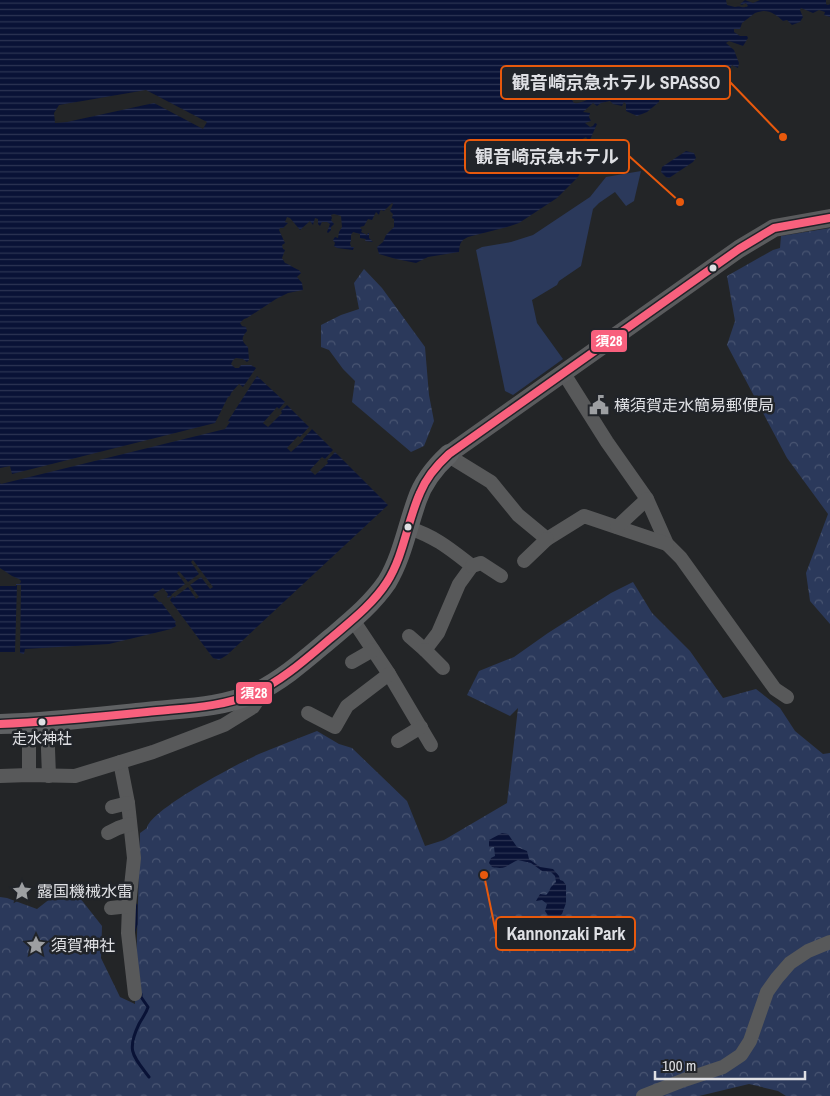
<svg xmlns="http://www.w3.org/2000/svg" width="830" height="1096" font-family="'Archivo Narrow','Noto Sans JP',sans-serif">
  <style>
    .green { fill: #2b395b }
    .forest { fill: url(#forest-crowns) }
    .water { fill: url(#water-rules); fill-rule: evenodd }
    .pier { fill: #232527 }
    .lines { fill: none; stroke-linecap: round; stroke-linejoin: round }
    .stream { stroke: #091236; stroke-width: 3 }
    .minor { stroke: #58595a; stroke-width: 14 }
    .major { stroke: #5a5b5d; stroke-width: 18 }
    .highway { stroke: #5f6163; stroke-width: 20 }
    .bus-1-casing { stroke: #212429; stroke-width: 11 }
    .bus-1 { stroke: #f8607d; stroke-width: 8 }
    .bus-dot { fill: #dfe0e4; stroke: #212429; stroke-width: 2 }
    .labels { text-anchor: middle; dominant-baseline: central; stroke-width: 5; stroke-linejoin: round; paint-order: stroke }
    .bus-label { font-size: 15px; fill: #dfe0e4; stroke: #212429 }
    .poi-label { font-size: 16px; fill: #dfe0e4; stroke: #212429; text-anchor: start }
    .leader { fill: none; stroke: #e8590c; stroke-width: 2 }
    .callout-dot { fill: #e8590c; stroke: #212429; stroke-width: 2 }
    .callout { fill: #212429; stroke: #e8590c; stroke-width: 2 }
    .callout-label { font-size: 18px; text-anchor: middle; font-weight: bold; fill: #dfe0e4 }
    .line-badge { stroke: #212429; stroke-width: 2 }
    .badge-label { font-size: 14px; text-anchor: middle; font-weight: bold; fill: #fff }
  </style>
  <defs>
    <pattern id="forest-crowns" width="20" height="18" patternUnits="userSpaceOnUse" patternTransform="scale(1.25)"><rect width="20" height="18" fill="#2b395b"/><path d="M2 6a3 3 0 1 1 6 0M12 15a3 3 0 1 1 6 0" fill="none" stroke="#495572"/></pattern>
    <pattern id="water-rules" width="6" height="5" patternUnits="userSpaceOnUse" patternTransform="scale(1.25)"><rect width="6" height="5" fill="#091236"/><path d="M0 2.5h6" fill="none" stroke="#2c3453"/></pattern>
  </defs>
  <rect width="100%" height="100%" fill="#232527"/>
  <path class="green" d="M641,171L634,201L626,206L615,192L599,203L593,209L581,266L559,281L557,285L532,300L537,323L563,359L513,395L505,391L476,250L482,247L511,242L533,235L590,197L606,177Z"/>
  <g class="forest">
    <path d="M830,228V624L810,601L806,573L828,514L787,458L727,345L735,321L727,276L773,250L780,248L781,236Z"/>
    <path d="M364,269L382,288L425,347L429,395L434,421L424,446L411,452L352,402L355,381L343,369L329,350L321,347V325L341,315L359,309L354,283Z"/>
    <path d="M633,582L652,613L690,651L723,698L756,689L780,708L795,731L823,754L830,753V1096H786L778,1091L749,1084L699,1096H0V897L7,898L37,909L69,884L102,926L101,958L120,997L135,1004L140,833L147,828C151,809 239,763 259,754C278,746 297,739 317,731L339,744L352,748L407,801L425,846L444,840L507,803L518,708L510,716L467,695L479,671L514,657L548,633L611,593Z"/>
  </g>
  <g class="water">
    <path d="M0,0H726L727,5L735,7C739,5 744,9 748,6L746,3L742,5L740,4L745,0L753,3L760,0H826V4L828,5L830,4V17L824,15L825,12L819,10L813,13L801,8L800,10L803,17L800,22L792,25L787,20L783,21C778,16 771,11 764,11C761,11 758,12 755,13L742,23L740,29H734V32L740,36H747L748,38L743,46L729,41L726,43L734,50L739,63L738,68L732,65L726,75L716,80L719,87L693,97L687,83L671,79L657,69L651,68L647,71C646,81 652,83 660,88L659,102L647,112L637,116L626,111V104L624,102L622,106L613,104L610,101L601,103L597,106L593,103L583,112L590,113L589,117L591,121L585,123L590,127L593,126L595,123L597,124L589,142L586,137L572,145H568L566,149L570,155L571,160L574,162L577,158L584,160L582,169L578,177L557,198L519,223L507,227L468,237C460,241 460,243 459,252L428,257L416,263L396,259L379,254L377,247L383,242L386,235L394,227V219L392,218L393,214L390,211L393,204L392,203L384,211L381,210L380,211L379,215L376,212L372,220L368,219L364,226L360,227L362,230L361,232L367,235L368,233H369V238L373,242L365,241L366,239L360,238V234L353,232L351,235V241L350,243L351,247H354L353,250L337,248L334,246L335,243L333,240L335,237L338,238L339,232L342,227L341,216L334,214L331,215L332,218L331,220L334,224L331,227V230L328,233L327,232L330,224L327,222H322L320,226L318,224V219L315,218L313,225L310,221L300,230L290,218L287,217L285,222L288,223L283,228H280L279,230L285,243L282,245L283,249L285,250L282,258L285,263C291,265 293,268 299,270L301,273L297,277L302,283L303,290L288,293L276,299L247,318L244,319L240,323L242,326L246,327L247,331C241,338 241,341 248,347L249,360L247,362L243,359L236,358L233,360L231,364L235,368H239L241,365H251L256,368L243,387L239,384L231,393L230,396L228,397L215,423L12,474L10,466L0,468ZM602,79L604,80L603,83L606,87L602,94L598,97L595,95C589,99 581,104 574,103L572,100L578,93L574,91L575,88H577L579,85L583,86L584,89L586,90V86L590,82L592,84Z"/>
    <path d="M686,151L694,153L696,158L693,162L669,178L666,177L661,172L662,167Z"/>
    <path d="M257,376L285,402L279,409L277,407L263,423L268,427L282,413L281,411L287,405L309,427L300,437L298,436L287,448L291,452L303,441V439L312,429L333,450L325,459L322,457L310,470L315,475L328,463L327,461L335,452L388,505L227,655L219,660L213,658L170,600L173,596L175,598V597L188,587L196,599L199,597L190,585L201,577L210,589L213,587L193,560L191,562L199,574L188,582L179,571L177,573L185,584L172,594L171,593L172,595L168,598L167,597L168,594L163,588L153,595L159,602H161L176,622L175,623L176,626L171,629L109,644L25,649L24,654L20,653L21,585H17L15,652H0V586H16V584H20L21,581L19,579L12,576L0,568V483L1,484L225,429L230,422L228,421Z"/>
    <path d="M502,833L508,834L517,847L527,851L529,859L540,867L553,869L559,876L560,880L563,881L566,885V903L562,914L556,920L549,917L545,911L547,904L542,900L536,901L540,894L546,895L548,893L551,887L556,882L555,876L551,872L542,871L531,863L518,860C506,865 507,870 492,867L489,863L491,858L495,856L494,847H489V840Z"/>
  </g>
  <path class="pier" d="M146,90L207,122L203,129L154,103L67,122L55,123L54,113L59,105Z"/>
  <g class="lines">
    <g class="stream">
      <path d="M134,931L136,924V905"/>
      <path d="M141,994V997L148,1007C146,1014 142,1018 139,1024C126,1051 133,1056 149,1077"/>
    </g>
    <g class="minor">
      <path d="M566,377L607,442L647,499L667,544L681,558L775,689L787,697"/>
      <path d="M449,454L452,458L491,482L518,515L547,539L584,516L667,544"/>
      <path d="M617,527L647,499"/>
      <path d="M409,528C436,537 450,549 472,566L459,584L438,633L425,650L409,636"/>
      <path d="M524,561L547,539"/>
      <path d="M472,566L481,563L501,576"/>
      <path d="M353,620L389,674L431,745"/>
      <path d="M425,650L443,668"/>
      <path d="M352,662L373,650"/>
      <path d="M308,713L335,727L347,706L389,674"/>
      <path d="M47,722L49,776"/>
      <path d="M398,741L421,727"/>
      <path d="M120,762L128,803L134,858L129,906L128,933L135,994"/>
      <path d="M29,775V723"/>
      <path d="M0,776L29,775L75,776L153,752L224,725L253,707L259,698L263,689"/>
      <path d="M112,807L128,803"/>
      <path d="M108,833L118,828L130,824"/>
      <path d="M111,908L129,906"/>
      <path d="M643,1096L684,1080L723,1067L741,1055L750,1041L767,992L777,978L790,963L808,951L830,942"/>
    </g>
    <path class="major" d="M449,454L739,249L774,228L830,218"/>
    <path class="highway" d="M0,724C49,723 98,717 147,712C183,708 221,708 255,693C283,680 307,658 331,638C351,621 372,604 387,582C402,557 407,528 417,500C423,482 435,467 449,454"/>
    <defs>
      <path id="bus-1" d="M0,724C49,722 98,717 147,712C183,708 221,708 255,693C283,680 307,658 331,638C351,621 373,604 387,582C404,555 407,522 420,493C426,478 437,465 449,454L739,249L774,228L830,218"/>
    </defs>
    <use href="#bus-1" class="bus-1-casing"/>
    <use href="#bus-1" class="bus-1"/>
  </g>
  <defs>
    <symbol id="civic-bare" viewBox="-9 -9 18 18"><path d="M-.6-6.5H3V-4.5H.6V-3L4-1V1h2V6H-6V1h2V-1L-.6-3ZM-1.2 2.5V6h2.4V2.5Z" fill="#9d9fa2" stroke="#212429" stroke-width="2.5" paint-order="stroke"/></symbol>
    <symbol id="sight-bare" viewBox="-9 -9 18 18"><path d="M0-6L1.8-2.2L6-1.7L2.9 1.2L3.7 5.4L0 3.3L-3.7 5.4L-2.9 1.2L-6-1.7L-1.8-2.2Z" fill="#9d9fa2" stroke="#212429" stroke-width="2.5" paint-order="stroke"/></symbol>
  </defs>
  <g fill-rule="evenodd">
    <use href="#civic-bare" x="585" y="391" width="28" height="28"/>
    <use href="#sight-bare" x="8" y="877" width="28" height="28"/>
    <use href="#sight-bare" x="22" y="931" width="28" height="28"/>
  </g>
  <g class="bus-dot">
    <circle cx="713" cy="268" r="4.5"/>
    <circle cx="408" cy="527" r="4.5"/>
    <circle cx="42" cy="722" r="4.5"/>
  </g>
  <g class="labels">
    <g class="bus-label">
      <text x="42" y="738">走水神社</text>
    </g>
    <g class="poi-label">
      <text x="614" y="405">横須賀走水簡易郵便局</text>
      <text x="37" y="891">露国機械水雷</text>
      <text x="51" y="945">須賀神社</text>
    </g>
  </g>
  <path class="leader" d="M783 137L730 82M680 202L629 156M484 875L496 933"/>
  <g class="callout-dot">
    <circle cx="783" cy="137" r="5"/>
    <circle cx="680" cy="202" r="5"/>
    <circle cx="484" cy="875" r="5"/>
  </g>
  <g class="callout">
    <rect x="501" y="66" width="229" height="33" rx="5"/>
    <rect x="465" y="140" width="164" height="33" rx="5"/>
    <rect x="496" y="917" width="139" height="33" rx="5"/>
  </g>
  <g class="callout-label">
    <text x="616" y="89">観音崎京急ホテル SPASSO</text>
    <text x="547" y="163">観音崎京急ホテル</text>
    <text x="566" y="940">Kannonzaki Park</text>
  </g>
  <g class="line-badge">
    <rect x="590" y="329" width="38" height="24" rx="5" fill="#f8607d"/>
    <rect x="235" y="681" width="38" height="24" rx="5" fill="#f8607d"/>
  </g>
  <g class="badge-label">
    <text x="609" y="346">須28</text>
    <text x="254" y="698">須28</text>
  </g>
  <path d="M655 1071v8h150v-8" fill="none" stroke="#dfe0e4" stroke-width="2.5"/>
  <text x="662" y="1071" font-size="15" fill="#dfe0e4" stroke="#212429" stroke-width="4" paint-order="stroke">100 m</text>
</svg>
